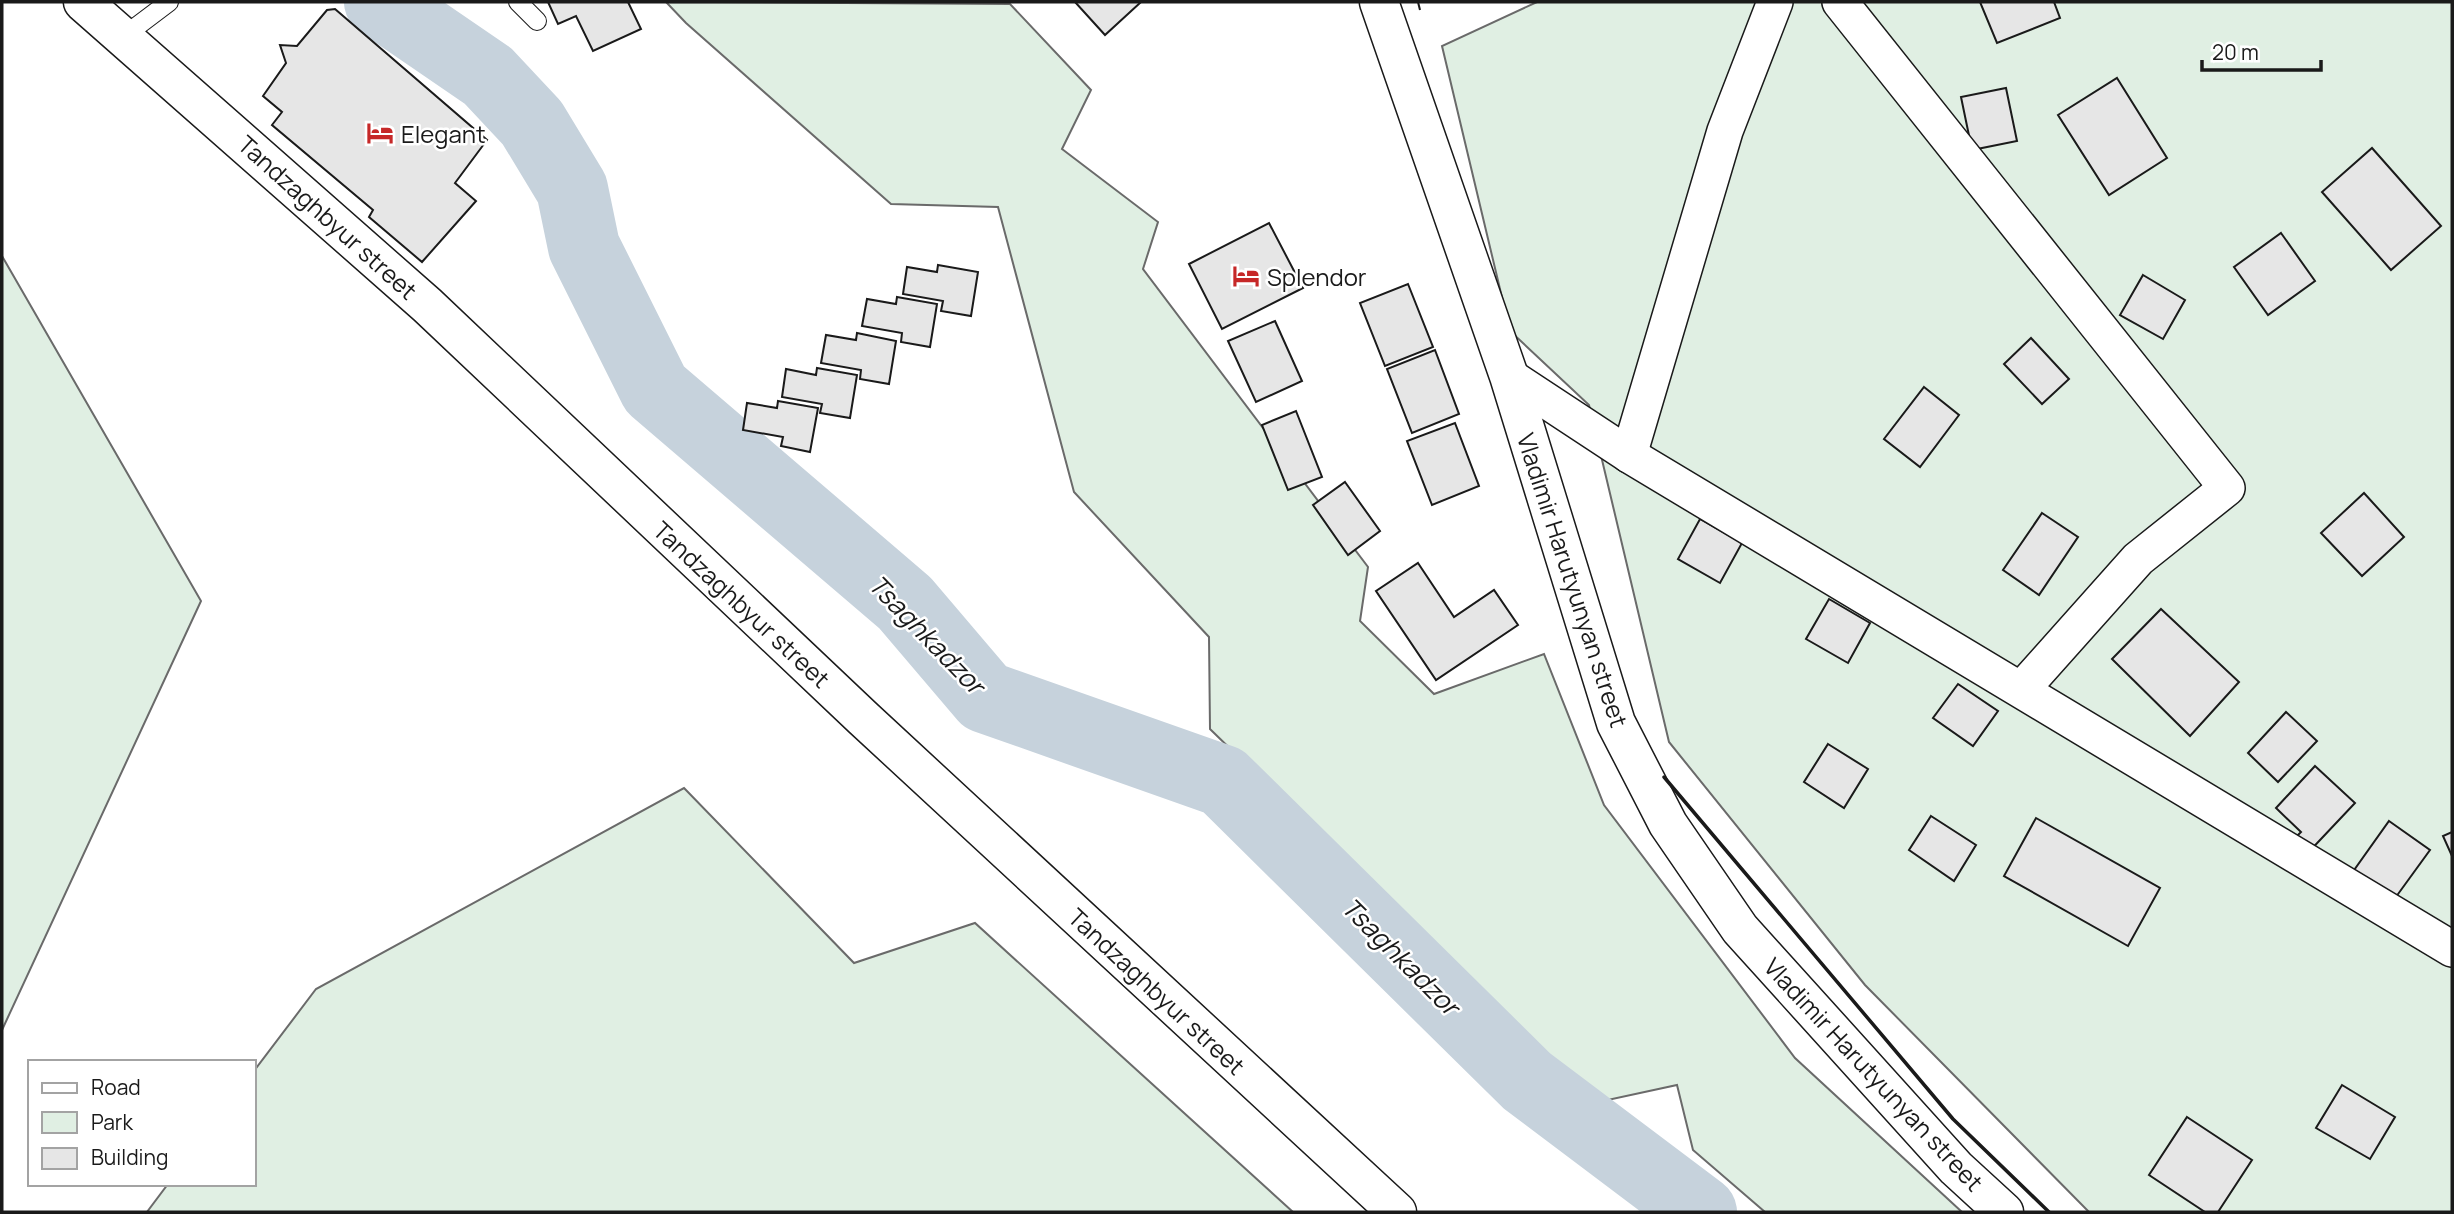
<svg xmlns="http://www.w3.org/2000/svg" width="2454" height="1214" font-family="Manrope,sans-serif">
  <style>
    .green { fill: #e0efe3; stroke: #6a6a6a; stroke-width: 2 }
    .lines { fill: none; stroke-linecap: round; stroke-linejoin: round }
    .river { stroke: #c6d2dc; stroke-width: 72 }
    .building { fill: #e6e6e6; stroke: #1a1a1a; stroke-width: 2 }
    .lane-casing { stroke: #1a1a1a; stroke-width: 20 }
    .street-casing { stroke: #1a1a1a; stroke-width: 38 }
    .secondary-casing { stroke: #1a1a1a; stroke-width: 41 }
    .primary-casing { stroke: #1a1a1a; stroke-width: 41 }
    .lane { stroke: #fff; stroke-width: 18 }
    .street { stroke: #fff; stroke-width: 35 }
    .secondary { stroke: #fff; stroke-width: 38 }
    .primary { stroke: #fff; stroke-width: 38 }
    .fence { stroke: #1a1a1a; stroke-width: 2; stroke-dasharray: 9 3.5; stroke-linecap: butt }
    .wall { stroke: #1a1a1a; stroke-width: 3.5 }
    .labels { text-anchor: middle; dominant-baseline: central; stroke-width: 5; stroke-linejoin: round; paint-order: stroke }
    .poi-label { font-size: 24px; fill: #1a1a1a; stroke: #fff; text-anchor: start }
    .street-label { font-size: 24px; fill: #1a1a1a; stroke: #fff }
    .water-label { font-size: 26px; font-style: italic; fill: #1a1a1a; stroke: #fff }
  </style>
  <rect width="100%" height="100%" fill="#fff"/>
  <g class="green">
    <path d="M666,2L1010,4L1091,90L1062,149L1158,222L1143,269L1368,567L1360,621L1434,694L1544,654L1604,805L1795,1058L1962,1212H1765L1693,1150L1677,1085L1594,1103L1210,729L1209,637L1074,492L998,207L891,204L686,23Z"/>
    <path d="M1537,2H2452V1212H2089L1865,985L1669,742L1589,405L1510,331L1442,46Z"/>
    <path d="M2,256L201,601L2,1030Z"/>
    <path d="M684,788L854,963L975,923L1293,1212H147L168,1184H254V1071L316,989Z"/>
  </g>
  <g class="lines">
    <path class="river" d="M380,2L488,76L532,123L572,189L584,247L655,389L905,603L985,697L1223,781L1527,1081L1701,1212"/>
  </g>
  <g class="building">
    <path d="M548,2H628L641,29L593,51L576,16L558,24Z"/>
    <path d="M1075,2H1141L1105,35Z"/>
    <path d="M1980,2H2054L2060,18L1997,43Z"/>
    <path d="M335,9L487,140L455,183L476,201L422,262L369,217L373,210L272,125L282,112L263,96L286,63L280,45L297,46L327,10Z"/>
    <path d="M2117,78L2167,158L2109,195L2058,115Z"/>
    <path d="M2006,88L2017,141L1972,150L1961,97Z"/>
    <path d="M2372,148L2441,226L2391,270L2322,192Z"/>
    <path d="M1269,223L1303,288L1222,329L1189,264Z"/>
    <path d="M2281,233L2315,281L2268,315L2234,267Z"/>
    <path d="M938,265L978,272L971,316L941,311L943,301L903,294L907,267L937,272Z"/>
    <path d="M2143,275L2185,300L2163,339L2120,315Z"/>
    <path d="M1408,284L1433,347L1385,366L1360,303Z"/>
    <path d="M897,297L937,304L930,347L901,342L902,333L862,326L867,299L896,304Z"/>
    <path d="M1275,321L1302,381L1256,402L1228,341Z"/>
    <path d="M857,333L896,341L889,384L860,379L861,370L821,363L826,335L856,340Z"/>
    <path d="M2031,338L2069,379L2042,404L2004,364Z"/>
    <path d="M1435,350L1459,414L1412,433L1387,369Z"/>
    <path d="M817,368L857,375L850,418L820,413L822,404L782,397L786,369L816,375Z"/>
    <path d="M1924,387L1959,415L1920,467L1884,439Z"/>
    <path d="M778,401L818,408L810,452L781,446L783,437L743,430L747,403L777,408Z"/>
    <path d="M1296,411L1322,477L1288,490L1262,425Z"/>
    <path d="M1455,423L1479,486L1432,505L1407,441Z"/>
    <path d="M1345,482L1380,531L1348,555L1313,505Z"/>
    <path d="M2364,493L2404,537L2362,576L2321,533Z"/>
    <path d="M2042,513L2078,537L2039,595L2003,570Z"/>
    <path d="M1700,519L1742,543L1720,583L1678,559Z"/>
    <path d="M1418,563L1454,617L1494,590L1518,625L1436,680L1376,591Z"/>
    <path d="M1829,599L1870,623L1848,663L1806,639Z"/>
    <path d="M2161,609L2239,682L2190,736L2112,659Z"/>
    <path d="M1958,684L1998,711L1973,746L1933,718Z"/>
    <path d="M2286,712L2317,741L2278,782L2248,753Z"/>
    <path d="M1828,744L1868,769L1844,808L1804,782Z"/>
    <path d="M2315,766L2355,803L2304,857L2290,843L2301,832L2276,808Z"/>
    <path d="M1931,816L1976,845L1954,881L1909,850Z"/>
    <path d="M2036,818L2160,888L2128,946L2004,876Z"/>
    <path d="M2389,821L2430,850L2393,901L2352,873Z"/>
    <path d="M2452,832V856L2443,836Z"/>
    <path d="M2342,1085L2395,1117L2370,1159L2316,1128Z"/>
    <path d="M2187,1117L2252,1160L2218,1212H2205L2149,1175Z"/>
  </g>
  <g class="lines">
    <defs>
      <g id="lane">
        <path d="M518,2L537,21"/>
        <path d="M124,36L169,2"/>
      </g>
      <g id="street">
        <path d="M1840,2L2227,488L2138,559L2022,689"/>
        <path d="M1509,376L1629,455L2452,949"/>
        <path d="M1629,455L1725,131L1775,2"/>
      </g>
      <path id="secondary" d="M1379,2L1509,376L1616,723L1668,824L1740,929L1956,1168L2004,1212"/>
      <path id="primary" d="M83,2L427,305L863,718L1397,1212"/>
    </defs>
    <use href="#lane" class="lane-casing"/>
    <use href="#street" class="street-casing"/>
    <use href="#secondary" class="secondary-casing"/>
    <use href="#primary" class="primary-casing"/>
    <use href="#lane" class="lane"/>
    <use href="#street" class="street"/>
    <use href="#secondary" class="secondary"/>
    <use href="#primary" class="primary"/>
    <path class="fence" d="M1418,2L1420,10"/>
    <path class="wall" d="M1664,777L1953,1119L2049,1212"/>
  </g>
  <defs>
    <symbol id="hotel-bare" viewBox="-9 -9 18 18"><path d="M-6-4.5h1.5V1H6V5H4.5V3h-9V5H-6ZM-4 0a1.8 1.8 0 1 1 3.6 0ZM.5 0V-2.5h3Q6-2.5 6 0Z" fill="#c62828" stroke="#fff" stroke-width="2.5" paint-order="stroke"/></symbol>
  </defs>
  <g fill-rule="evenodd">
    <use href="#hotel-bare" x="361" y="114" width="38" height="38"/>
    <use href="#hotel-bare" x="1227" y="257" width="38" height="38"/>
  </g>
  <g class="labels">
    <g class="poi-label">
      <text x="401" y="133">Elegant</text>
      <text x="1267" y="276">Splendor</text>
    </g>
    <g class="street-label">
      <text transform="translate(328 217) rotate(42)">Tandzaghbyur street</text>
      <text transform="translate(1573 580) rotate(72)">Vladimir Harutyunyan street</text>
      <text transform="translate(742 604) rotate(43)">Tandzaghbyur street</text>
      <text transform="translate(1157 991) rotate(43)">Tandzaghbyur street</text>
      <text transform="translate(1874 1074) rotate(47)">Vladimir Harutyunyan street</text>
    </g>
    <g class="water-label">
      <text transform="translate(927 634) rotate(46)">Tsaghkadzor</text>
      <text transform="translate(1401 956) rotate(45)">Tsaghkadzor</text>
    </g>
  </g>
  <rect width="2454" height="1214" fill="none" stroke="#1a1a1a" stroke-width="7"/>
  <rect x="28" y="1060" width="228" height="126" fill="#ffffff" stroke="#a3a3a3" stroke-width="2"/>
  <rect x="42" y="1083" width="35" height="10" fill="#ffffff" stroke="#a3a3a3" stroke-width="2"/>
  <text x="91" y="1095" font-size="21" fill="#1a1a1a">Road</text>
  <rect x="42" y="1112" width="35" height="21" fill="#e0efe3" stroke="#a3a3a3" stroke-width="2"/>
  <text x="91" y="1130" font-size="21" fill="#1a1a1a">Park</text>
  <rect x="42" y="1148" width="35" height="21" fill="#e6e6e6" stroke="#a3a3a3" stroke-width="2"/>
  <text x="91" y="1165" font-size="21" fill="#1a1a1a">Building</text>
  <path d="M2202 60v10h119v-10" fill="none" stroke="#1a1a1a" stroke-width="3.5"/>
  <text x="2212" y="60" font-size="21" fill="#1a1a1a" stroke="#ffffff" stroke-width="5" paint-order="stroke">20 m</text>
</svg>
